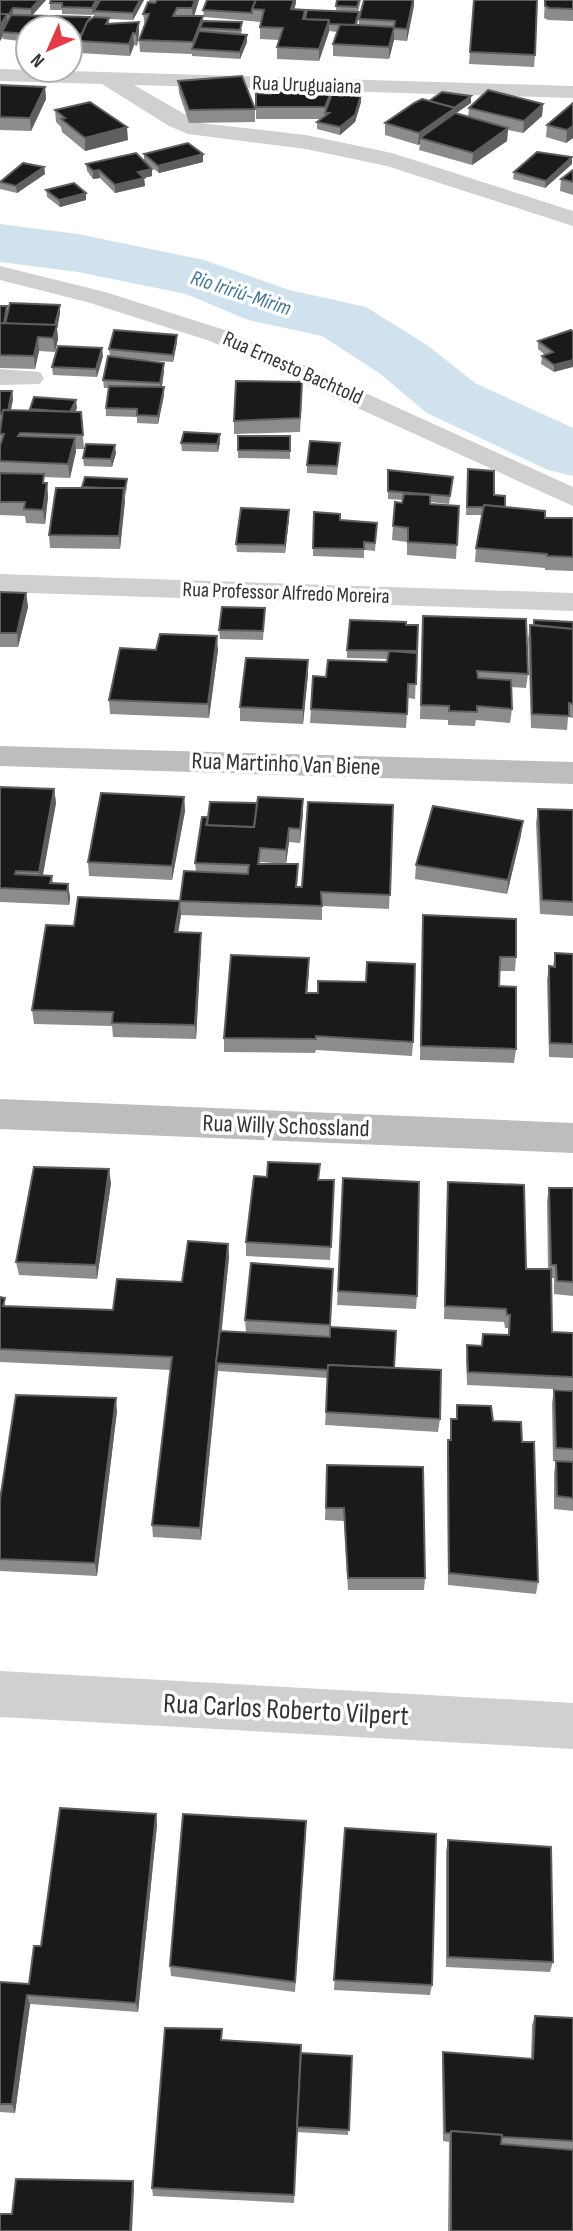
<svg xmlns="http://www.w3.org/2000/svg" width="573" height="2231" font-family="'Sofia Sans Condensed',sans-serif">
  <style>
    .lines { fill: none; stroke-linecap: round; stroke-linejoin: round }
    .river { fill: #cfe2ee; fill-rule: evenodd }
    .street { fill: #d0d0d0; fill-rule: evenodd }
    .secondary { fill: #bdbdbd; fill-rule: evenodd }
    .wall { fill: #8c8c8c }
    .shaded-wall { fill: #5f5f5f }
    .building { fill: #1a1a1a; stroke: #5f5f5f; stroke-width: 2 }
    .labels { text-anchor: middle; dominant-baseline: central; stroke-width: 7; stroke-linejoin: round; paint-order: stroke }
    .far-street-label { font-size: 21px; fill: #333; stroke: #fff }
    .far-water-label { font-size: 21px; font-style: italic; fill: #3f7597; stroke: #fff }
    .street-label { font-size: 24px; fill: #333; stroke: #fff }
    .near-street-label { font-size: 28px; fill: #333; stroke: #fff }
  </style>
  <rect width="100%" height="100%" fill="#fff"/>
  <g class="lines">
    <path class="river" d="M0,224L78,234L204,260L289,290L366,307L427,345L475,383L573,428V476L548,470L427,413L379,373L322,336L248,320L186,294L78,272L0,262Z"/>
    <g class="street">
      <path d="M0,69L573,86V98L134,85L200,123L306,135L392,153L573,211V226L387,166L306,149L188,134L169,126L102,84L0,81Z"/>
      <path d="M0,266L105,292L228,331L573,487V506L210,341L87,302L0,280Z"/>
      <path d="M0,369L40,372L44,378L40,384L0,385Z"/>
      <path d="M0,574L573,593V611L0,592Z"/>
      <path d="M0,1671L573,1703V1749L0,1717Z"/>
    </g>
    <g class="secondary">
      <path d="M0,746L573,762V784L0,766Z"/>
      <path d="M0,1099L573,1123V1153L0,1129Z"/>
    </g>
  </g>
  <g class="wall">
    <path d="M0,0H46L32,16L90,17V21L94,17V12L93,15L62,14V10H50V3L144,0L133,20L109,19V23L139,22V33L137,46L134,45L130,56L79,53V41L70,40V28H28V42L3,39V36L0,41Z"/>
    <path d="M149,0H199L194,16L203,21L242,29L241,34L247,42L240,59L192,56V54L140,52L139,40L145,26L143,14L149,3Z"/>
    <path d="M337,0H361L358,12L359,19L357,25H359V19L364,0H414L407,41L394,40L389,59L333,56V44L337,32L329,31L319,61L277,59V47L279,40L260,39V27L261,22L204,17L203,10L296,3L294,9L305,16L336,11Z"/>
    <path d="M474,0L535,55L534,67L469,64Z"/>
    <path d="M545,0H573V21L548,20L544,18Z"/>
    <path d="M178,81L255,109V122L189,123L179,93Z"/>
    <path d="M0,85L45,87L46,99L31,131L0,130Z"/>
    <path d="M331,92V97L361,102L355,122L340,135L317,129V122L320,119H256V93Z"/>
    <path d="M429,101L471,103L456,113L468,117L469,108L543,104L542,116L523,133L508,130L507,141L472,165L419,150L420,144L418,145L385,135V123Z"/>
    <path d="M573,103V138L566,143L546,137L547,125Z"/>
    <path d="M55,110L128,140L85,151L62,132L61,127L56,122Z"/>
    <path d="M144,154L203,162L159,173L144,161Z"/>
    <path d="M86,164L152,176L144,178L145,186L115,193L100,178L93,179L87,171Z"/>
    <path d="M572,164L545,188L513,179L514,172Z"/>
    <path d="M44,167L45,174L17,193L0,189V181Z"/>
    <path d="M573,170V195L560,191L561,179Z"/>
    <path d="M46,190L86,193V200L60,207L47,197Z"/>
    <path d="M0,306L7,314L60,313L57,329L58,339L55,352L39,351L35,369L0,368Z"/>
    <path d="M571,330L554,372L541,364L542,356L545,355L538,349V341Z"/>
    <path d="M177,342L173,362L129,359L164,363V371L162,387L164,395L158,424L137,423V417L106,416V408L109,388H104L103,380L110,356L109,349Z"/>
    <path d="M103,356L97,377L53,375L52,367Z"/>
    <path d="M0,391H12L13,399L11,411H30V409L77,408L75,412H81L84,449H76L70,478L44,477V483H47L48,497L45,524L26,523L25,516L0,515Z"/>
    <path d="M302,395L300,432L234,434V421Z"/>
    <path d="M220,434V442L218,452L182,451L181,443Z"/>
    <path d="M238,436H290V459L238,458Z"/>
    <path d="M340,443L337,475L307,473V465Z"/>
    <path d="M116,453L112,467L84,466L83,458Z"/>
    <path d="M468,469L505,507L545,518H573V571L545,570V568L475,562L476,548L483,515H466Z"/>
    <path d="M388,470L453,477L449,504L430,502V504L459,506L456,559L407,555V542L392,540L393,526L403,500L388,499Z"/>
    <path d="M127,487L125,497L120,549L50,548L49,535Z"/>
    <path d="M314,512L340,520L377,523L375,551L364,550V558L313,556Z"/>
    <path d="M289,518L285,553L237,552L236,544Z"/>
    <path d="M0,592L26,593L28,607L18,647H0Z"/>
    <path d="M265,608L263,640L220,639L219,630Z"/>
    <path d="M534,620L573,622V718L568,717L567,730L531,728L528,639L530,625H533Z"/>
    <path d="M406,625H418L415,699L408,698L406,728L310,723L311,709L326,677L387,662L388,659L347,658V650Z"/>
    <path d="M422,630L528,674L526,688L511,687L512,709L510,723L476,720L475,726L448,725V720L420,719Z"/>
    <path d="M156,650H218L209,718L110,714L109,700Z"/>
    <path d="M308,660V674L303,724L240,721V707Z"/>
    <path d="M0,787L54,789L56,803L42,875L52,876L53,883L68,884L70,898L69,905L0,902Z"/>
    <path d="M184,797L185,811L172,880L89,876L88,862Z"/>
    <path d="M393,805L389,909L322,906V920L181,915L180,901L196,872L195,863L208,817L303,813L300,843L289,842L286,864L260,862V864L297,887H302Z"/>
    <path d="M538,809L573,810V916L540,914L536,823Z"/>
    <path d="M521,835L507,894L415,879L416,865Z"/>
    <path d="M180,901L181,915L178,932L201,933V947L196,1039L113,1037L112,1026L34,1024L32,1010L74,926Z"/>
    <path d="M423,915L516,957L515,971H499V986L516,1049L514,1063L420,1060Z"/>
    <path d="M555,953L573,954V1058L549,1057L547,980L549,966L553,967Z"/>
    <path d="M309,958L307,993H318L413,1042L412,1056L316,1050L315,1053L224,1052V1038Z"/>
    <path d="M267,1177L334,1180L330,1260L246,1256V1242Z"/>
    <path d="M343,1178L417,1296L416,1309L337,1305Z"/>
    <path d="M448,1182L526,1269H548L547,1201L549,1188H573V1296L554,1294V1278H551L552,1332L573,1333V1390L467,1385L466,1358L467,1345L481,1346L483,1334L508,1335V1328H505L504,1322L444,1319L447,1196Z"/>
    <path d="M111,1183L97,1279L19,1275L16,1262Z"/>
    <path d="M228,1244L229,1257L221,1331L246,1333L245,1320L333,1282L329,1337L394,1368L440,1419L438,1432L325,1425L328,1378L218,1371L201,1540L153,1537L152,1525L171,1370L0,1362V1297L6,1306L113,1310L182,1282Z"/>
    <path d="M554,1390L573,1391V1511L554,1509V1473L556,1461H553L552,1403Z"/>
    <path d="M457,1405L493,1421L522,1442L538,1582L536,1594L448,1585L447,1453L448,1440H450L451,1419H456Z"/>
    <path d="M117,1411L97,1576L0,1571V1500Z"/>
    <path d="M327,1465L425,1578L424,1590H348L344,1521L325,1520Z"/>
    <path d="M156,1814L157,1825L138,2012L30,2004L15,2113L0,2112V1982L29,1984L41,1946Z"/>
    <path d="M345,1828L432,1985L430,1995L334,1990Z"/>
    <path d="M306,1831L295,1992L171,1976L170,1966Z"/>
    <path d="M448,1840L553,1962L550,1972L446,1967V1851Z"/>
    <path d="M535,2016L573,2018V2231H448L449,2142L443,2141L442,2061L443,2052L531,2059L532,2025Z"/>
    <path d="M222,2040L299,2083L352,2056L348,2135L297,2132L294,2203L153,2196L152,2188Z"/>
  </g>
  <g class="shaded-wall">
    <path d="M39,0H46L31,16V9Z"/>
    <path d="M96,0H100L93,15L92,8Z"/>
    <path d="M140,0H144L133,20V13Z"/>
    <path d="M195,0H199L193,20L192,8Z"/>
    <path d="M294,0H296V3L291,21V9Z"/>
    <path d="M413,0H414V6L407,41V29Z"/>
    <path d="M13,8V15L10,21L9,14Z"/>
    <path d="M7,14L8,26L2,32L3,36L0,41V26Z"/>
    <path d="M203,16V28H200V35L193,49V42Z"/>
    <path d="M329,20V32L319,61V49Z"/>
    <path d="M139,22V33L137,46L136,34Z"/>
    <path d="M394,28V40L389,59V47Z"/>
    <path d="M133,33L134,45L130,56L129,44Z"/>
    <path d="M247,35V42L240,59V52Z"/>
    <path d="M45,87L46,99L31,131L30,118Z"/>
    <path d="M361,95V102L355,122L340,135V127Z"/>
    <path d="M471,96V103L420,138V144L418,145L419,133Z"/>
    <path d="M543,104L542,116L523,133L524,121Z"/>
    <path d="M573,126V138L566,143L567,130Z"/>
    <path d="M127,127L128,140L85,151V138Z"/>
    <path d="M508,128L507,141L472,165L473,153Z"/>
    <path d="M203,154V162L159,173L158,166Z"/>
    <path d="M572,157V164L545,188L546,181Z"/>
    <path d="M44,167L45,174L17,193L16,186Z"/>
    <path d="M152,169V176L144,178L145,186L115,193V185L138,172Z"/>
    <path d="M99,170L100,178L93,179V171Z"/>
    <path d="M86,193V200L60,207L59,200Z"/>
    <path d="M60,305V313L57,329L58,339L55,352L53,338Z"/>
    <path d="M177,335V342L173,362V355Z"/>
    <path d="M38,337L39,351L35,369L34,356Z"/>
    <path d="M102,348L103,356L97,377L96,369Z"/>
    <path d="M573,360V367L554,372V365Z"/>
    <path d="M164,363V371L161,391L160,383Z"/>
    <path d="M164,387V395L158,424V416Z"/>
    <path d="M12,391L13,399L8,422V414Z"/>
    <path d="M76,400L77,408L70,420V412Z"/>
    <path d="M220,434V442L218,452L217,444Z"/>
    <path d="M75,438L76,452L70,478L68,464Z"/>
    <path d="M115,445L116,453L112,467L111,459Z"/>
    <path d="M47,483L48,497L45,524L43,510Z"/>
    <path d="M124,488L125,502L120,549L119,536Z"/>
    <path d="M289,510V518L285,553V545Z"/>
    <path d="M26,593L28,607L18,647L17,633Z"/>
    <path d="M217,636L218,650L209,718L208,704Z"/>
    <path d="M308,660V674L303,724V710Z"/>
    <path d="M54,789L56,803L41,886L39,872Z"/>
    <path d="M184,797L185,811L172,880V866Z"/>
    <path d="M303,799V813L300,843V829Z"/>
    <path d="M523,821L521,835L507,894L508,880Z"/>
    <path d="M289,828V842L286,864V850Z"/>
    <path d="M68,884L70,898L69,905L67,891Z"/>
    <path d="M180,901L181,915L176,946L175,932Z"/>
    <path d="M201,933V947L196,1039L195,1025Z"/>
    <path d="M309,958V972L306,1007V993Z"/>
    <path d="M109,1169L111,1183L97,1279L96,1265Z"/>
    <path d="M228,1244L229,1257L201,1540L200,1528Z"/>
    <path d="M116,1398L117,1411L97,1576L95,1563Z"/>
    <path d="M156,1814L157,1825L138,2012L136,2003Z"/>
    <path d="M27,1995L30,2004L15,2113L12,2104Z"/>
    <path d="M133,2181L134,2189L132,2231H130Z"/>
  </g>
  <g class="building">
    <path d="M0,0H39L31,9L13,8L9,14H0Z"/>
    <path d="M51,0H96L92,8L62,7V3H50Z"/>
    <path d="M100,0H140L133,13L94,11Z"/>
    <path d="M157,0H195L192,8H177L173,16H203L193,42L139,40L149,14H143L148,2L155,3Z"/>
    <path d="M207,0H256L252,9V13L203,10Z"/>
    <path d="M256,0H294L291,9L305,10L303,19L329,20L319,49L277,47L283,28L260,27L264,10L252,9Z"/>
    <path d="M337,0H359L357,7L336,6Z"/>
    <path d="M364,0H413L407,29L394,28L389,47L333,44L340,24L394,27L395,21L359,19Z"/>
    <path d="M474,0H537L535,55L470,52Z"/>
    <path d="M545,0H573V9L549,8L545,6Z"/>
    <path d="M307,10L359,12L355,25L329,24V20L305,19Z"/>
    <path d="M0,14H7L0,26Z"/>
    <path d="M11,15L90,17L82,34L70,33V28L42,27L41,28H28V34L2,32Z"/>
    <path d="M94,17L109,18L106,24L139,22L136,34L133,33L129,44L79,41L87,22Z"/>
    <path d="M203,21L242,22L240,30L200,28Z"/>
    <path d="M199,31L247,35L240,52L192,49Z"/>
    <path d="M242,76L255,109L189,110L178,81Z"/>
    <path d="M0,85L45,87L30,118L0,117Z"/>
    <path d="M271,90L331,92L325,107H256V93L271,94Z"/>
    <path d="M488,90L543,104L524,121L469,108Z"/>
    <path d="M442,92L471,96L454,108L429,101Z"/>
    <path d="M332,93L361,95L355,115L340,127L317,122L329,113H325Z"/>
    <path d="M422,99L455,108L419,133L385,123L414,103Z"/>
    <path d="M90,102L127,127L85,138L61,119L65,118L55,110Z"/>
    <path d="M573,103V126L567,130L547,125Z"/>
    <path d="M455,113L508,128L473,153L420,138Z"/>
    <path d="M188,143L203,154L158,166L144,154Z"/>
    <path d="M537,152L572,157L546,181L514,172Z"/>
    <path d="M136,153L152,169L138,172L144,178L115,185L99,170L93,171L86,164Z"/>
    <path d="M23,163L44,167L16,186L0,182Z"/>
    <path d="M573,170V182L561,179Z"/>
    <path d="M74,183L86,193L59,200L46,190Z"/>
    <path d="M10,303L60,305L55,325L5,324Z"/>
    <path d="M0,306H7L4,323H0Z"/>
    <path d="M0,323L57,325L53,338L38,337L34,356L0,355Z"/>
    <path d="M114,330L177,335L173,355L109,349Z"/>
    <path d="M571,330L573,332V360L554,365L542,356L553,352L538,341Z"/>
    <path d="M58,346L102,348L96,369L52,367Z"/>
    <path d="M108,356L164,363L160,383L103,380Z"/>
    <path d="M236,381L302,382L300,418L234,421Z"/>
    <path d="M109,386L164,387L158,416L137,415V409L106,408Z"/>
    <path d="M0,391H12L8,411L3,410V414H0Z"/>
    <path d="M34,397L76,400L70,412L30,409Z"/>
    <path d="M3,410L81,412L83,435L20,433L18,436L75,438L68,464L0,461V446L4,434H0V432Z"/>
    <path d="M184,432L220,434L217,444L181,443Z"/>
    <path d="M238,436H290V451L238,450Z"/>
    <path d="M310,441L340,443L337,466L307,465Z"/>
    <path d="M86,444L115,445L111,459L83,458Z"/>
    <path d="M468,469L494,471V495L505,496V507L484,505V507H467Z"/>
    <path d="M388,470L453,477L450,496L388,491Z"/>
    <path d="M0,473L44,474L43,483H47L43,510L24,509L25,502H0Z"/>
    <path d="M85,477L127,479L125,489L82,487Z"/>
    <path d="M56,488H124L119,536L49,535Z"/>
    <path d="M404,494L430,495V504L459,506L457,545L408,542V528L393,526L395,502L402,503Z"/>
    <path d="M484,505L545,511V518H573V557L547,556V554L476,548Z"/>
    <path d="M241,508L289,510L285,545L236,544Z"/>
    <path d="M314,512L340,514V520L377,523L375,543L364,542V549L313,548Z"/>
    <path d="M0,592L26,593L17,633H0Z"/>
    <path d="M222,607L265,608L263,631L219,630Z"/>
    <path d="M423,616L526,619L528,674L477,671L478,678L511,680L512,709L477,706V712L449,711V706L421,705Z"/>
    <path d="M350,620L406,622V625H418L417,651L347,650Z"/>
    <path d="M534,620L573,622V629L534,625Z"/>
    <path d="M530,625L573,629V704L569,703V716L532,714Z"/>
    <path d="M160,634L217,636L208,704L109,700L120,648L156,650Z"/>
    <path d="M389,651L417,653L416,684H408L407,714L311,709L313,676L326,677L328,660L387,662Z"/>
    <path d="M246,658L308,660L303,710L240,707Z"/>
    <path d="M0,787L54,789L39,872L16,871L15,874L52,876L50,883L68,884L67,891L0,888Z"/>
    <path d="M101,793L184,797L172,866L88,862Z"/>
    <path d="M258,797L303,799L300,829L289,828L286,850L260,848L258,864H298L296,887H302L308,802L393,805L390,895L321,892L322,906L180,901L184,871L248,874L249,865L195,863L202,817H208L206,825L254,827Z"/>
    <path d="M210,802L257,803L254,827L207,825Z"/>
    <path d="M433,806L523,821L508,880L416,865Z"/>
    <path d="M538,809L573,810V902L542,900Z"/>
    <path d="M78,897L180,901L175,932L201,933L195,1025L112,1023L113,1012L32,1010L46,925L74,926Z"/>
    <path d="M423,915L516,919V957H500L499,986L516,987V1049L421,1046Z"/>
    <path d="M555,953L573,954V1044L550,1043L549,966L555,967Z"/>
    <path d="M231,955L309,958L306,993H318V981L366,982L367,962L415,964L413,1042L316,1036V1039L224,1038Z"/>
    <path d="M268,1162L320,1164L318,1180H334L331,1247L246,1242L254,1176L267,1177Z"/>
    <path d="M34,1167L109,1169L96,1265L16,1262Z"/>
    <path d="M343,1178L419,1182L417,1296L338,1291Z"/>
    <path d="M448,1182L524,1185L526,1269H551L552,1332L573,1333V1377L468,1372L467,1345L482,1346L483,1334L509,1335L510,1315H507L506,1309L445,1306Z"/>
    <path d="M549,1188H573V1282L557,1281L556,1265H551Z"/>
    <path d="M188,1241L228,1244L200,1528L152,1525L172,1357L0,1349V1297L5,1298L3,1306L113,1310L117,1279L182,1282Z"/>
    <path d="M251,1263L333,1269L330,1325L245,1320Z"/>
    <path d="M330,1327L396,1331L394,1368L328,1365V1370L216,1363L220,1331L330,1337Z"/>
    <path d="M328,1365L441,1370L440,1419L326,1412Z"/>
    <path d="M554,1390L573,1391V1449L556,1448Z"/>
    <path d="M16,1395L116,1398L95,1563L0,1559V1500Z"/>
    <path d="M457,1405L491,1406L493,1421L521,1422L522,1442H534L538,1582L449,1573L448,1440H451V1419H457Z"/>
    <path d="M556,1461L573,1462V1498L557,1496Z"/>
    <path d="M327,1465L423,1467L425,1578H348L344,1508H326Z"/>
    <path d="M60,1808L156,1814L136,2003L27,1995L12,2104H0V1982L29,1984L34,1946H41Z"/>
    <path d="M183,1814L306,1821L295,1982L170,1966Z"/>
    <path d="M345,1828L436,1834L432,1985L334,1980Z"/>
    <path d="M448,1840L551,1847L553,1962L448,1957Z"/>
    <path d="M535,2016L573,2018V2141L502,2137V2135L451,2131V2133H445L443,2052L533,2059Z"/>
    <path d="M165,2028L222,2029L221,2040L301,2045L294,2195L152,2188Z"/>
    <path d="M301,2053L352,2056L349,2130L297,2127Z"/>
    <path d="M451,2131L502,2135L501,2144L573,2150V2231H451Z"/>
    <path d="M16,2179L133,2181L130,2231H0V2214H12Z"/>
  </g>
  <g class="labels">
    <g class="far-street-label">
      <text transform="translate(307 85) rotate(2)">Rua Uruguaiana</text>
      <text transform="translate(293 368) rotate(24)">Rua Ernesto Bachtold</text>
      <text transform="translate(286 593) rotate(2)">Rua Professor Alfredo Moreira</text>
    </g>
    <g class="far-water-label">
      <text transform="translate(241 293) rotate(18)">Rio Iririú-Mirim</text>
    </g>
    <g class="street-label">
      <text transform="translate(286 764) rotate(2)">Rua Martinho Van Biene</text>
      <text transform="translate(286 1126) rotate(2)">Rua Willy Schossland</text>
    </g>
    <g class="near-street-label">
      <text transform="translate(286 1710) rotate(3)">Rua Carlos Roberto Vilpert</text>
    </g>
  </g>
  <g transform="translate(49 49) rotate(225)"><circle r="33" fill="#ffffff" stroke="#adadad" stroke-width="2"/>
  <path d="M0-5L12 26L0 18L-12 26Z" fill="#e63946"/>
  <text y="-10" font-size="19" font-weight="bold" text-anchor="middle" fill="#333333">N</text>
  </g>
</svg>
